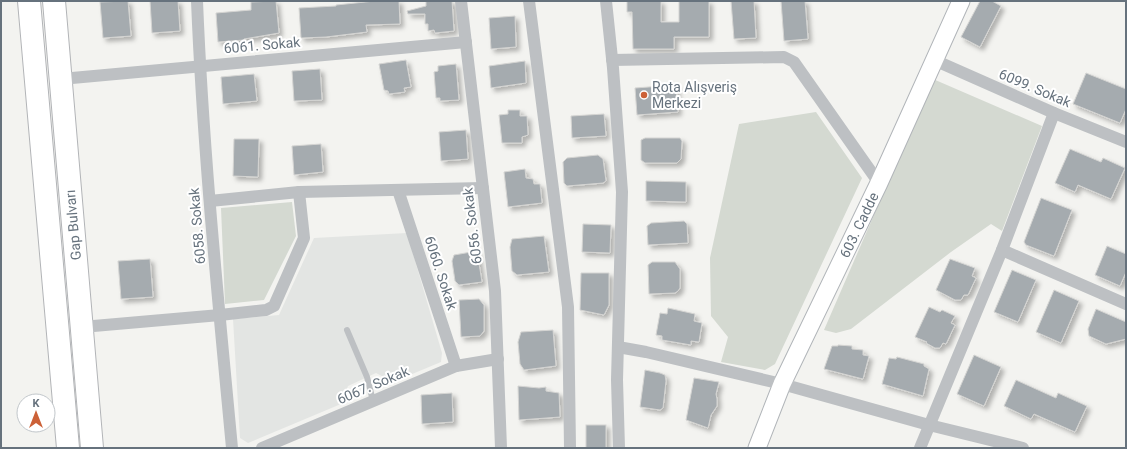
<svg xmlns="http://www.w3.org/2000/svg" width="1127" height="449" font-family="Roboto,sans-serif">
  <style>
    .built { fill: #e3e5e3 }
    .park { fill: #d4d9d1 }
    .building { fill: #a5abaf; stroke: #d4d4d2; filter: url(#shadow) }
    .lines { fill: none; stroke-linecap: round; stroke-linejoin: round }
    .secondary-casing { stroke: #b1b5b9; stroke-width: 19 }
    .highway-casing { stroke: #b2b4b7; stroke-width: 24 }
    .lane { stroke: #bdc0c3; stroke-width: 6 }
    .street { stroke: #bdc0c3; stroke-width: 12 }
    .secondary { stroke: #fff; stroke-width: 17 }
    .highway { stroke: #fff; stroke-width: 22 }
    .poi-dot { fill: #cc6137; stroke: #fff; stroke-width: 1.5 }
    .labels { text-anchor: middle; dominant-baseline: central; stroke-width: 4; stroke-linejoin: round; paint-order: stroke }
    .street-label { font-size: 14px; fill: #66727d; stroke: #fff }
    .poi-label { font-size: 14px; fill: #66727d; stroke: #fff; text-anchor: start }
  </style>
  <defs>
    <filter id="shadow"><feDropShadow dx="3.5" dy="3.5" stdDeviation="2" flood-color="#0004"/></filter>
  </defs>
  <rect width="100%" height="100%" fill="#f3f3f0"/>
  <path class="built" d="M407,233L442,353L441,362L393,382L376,373L348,386L341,404L248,443L240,438L233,319L279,315L314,238Z"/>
  <g class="park">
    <path d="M933,79L1042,126L1002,231L991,224L951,252L851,329L836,333L824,330Z"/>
    <path d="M816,112L862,178L775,364L765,370L721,362L728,337L711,316L710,258L739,124Z"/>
    <path d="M292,202L296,236L264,300L225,304L221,208Z"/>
  </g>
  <g class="building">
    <path d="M128,1L131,36L103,38L100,2Z"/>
    <path d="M150,1H178L180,31L152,33Z"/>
    <path d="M276,1L279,33L244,39V40L218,42L216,13L251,10V2Z"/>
    <path d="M375,1H399L400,24L366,25L367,32L326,37L301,38L299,8L336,6V5Z"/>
    <path d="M426,1H452L454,31L435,33L434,30L428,31V24H425V14H408L407,11L426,6Z"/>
    <path d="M627,1H661V22H679V1H709V37H674V49H633L632,12H627Z"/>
    <path d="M731,1H754L756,38L734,39Z"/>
    <path d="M781,1H805L808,39L784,41Z"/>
    <path d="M980,1H992L1001,6L980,47L961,37Z"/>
    <path d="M515,16L516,47L491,49L489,18Z"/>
    <path d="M406,60L411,87L404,88L405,92L389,94L388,91L384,90L379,64Z"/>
    <path d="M525,61L526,83L491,88L489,66Z"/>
    <path d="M456,64L459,100L440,101V98H436L434,72L438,71V66Z"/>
    <path d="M320,69L322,100L294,101L292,71Z"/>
    <path d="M1086,73L1126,89V109L1120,123L1073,104Z"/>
    <path d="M254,74L257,101L223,104L221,77Z"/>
    <path d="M676,85L678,112L637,115L635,88Z"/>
    <path d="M508,110H520V116H527L528,135L522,137V143H502L499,115L508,114Z"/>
    <path d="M604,114L606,136L572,138L571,116Z"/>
    <path d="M466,130L468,159L441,161L439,132Z"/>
    <path d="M645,138H680L682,141L681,159L677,163H645L641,160V140Z"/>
    <path d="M234,139H259L258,177L233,176Z"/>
    <path d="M321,144L323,172L294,175L292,146Z"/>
    <path d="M1070,149L1101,162L1103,158L1125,168L1111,199L1078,185L1075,192L1055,183Z"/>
    <path d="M598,155L603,159L606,181L603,183L567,186L564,183L563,162L567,158Z"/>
    <path d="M525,169L526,178L533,179L534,184H540L542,203L508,207L504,172Z"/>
    <path d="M646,181L686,182V202L646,201Z"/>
    <path d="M1041,198L1072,210L1054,256L1026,245L1024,242Z"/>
    <path d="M684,221L687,224L688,243L648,245L647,226L651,223Z"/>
    <path d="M583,224L611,225L610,253L582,252Z"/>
    <path d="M544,236L549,272L517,275L512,271L510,247L512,239Z"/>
    <path d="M1107,246L1126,254V272L1120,286L1095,275Z"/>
    <path d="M477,251L482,282L459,285L455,281L452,261L454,255Z"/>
    <path d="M150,259L153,297L121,299L118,261Z"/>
    <path d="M950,259L975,268L972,276L976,278L968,295H964L961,300H955L936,290Z"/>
    <path d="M652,262H675L680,269V288L678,291L675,293L649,294L648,265Z"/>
    <path d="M1012,270L1036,280L1018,322L994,312Z"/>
    <path d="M581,273H609V305L604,315L580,310Z"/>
    <path d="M1054,290L1079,301L1061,343L1036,332Z"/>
    <path d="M479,299L484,305V331L480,336L461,337L459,300Z"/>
    <path d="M929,307L940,312L942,310L955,316L951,323L955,325L946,344L943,343L940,348H935L926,343L927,342L915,337Z"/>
    <path d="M668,308L695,314L694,321L702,323L699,342L691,341V345L662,340V336L656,335L660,313L667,314Z"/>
    <path d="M1096,309L1126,322V339L1106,344L1089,336L1088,329Z"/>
    <path d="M553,330L556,366L524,370L520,364L518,342L521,332Z"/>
    <path d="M838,345L852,346V349L863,350V355L869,356L863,379L824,369L832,346H838Z"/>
    <path d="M974,355L1001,367L984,406L957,394Z"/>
    <path d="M897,357L924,364V366L929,369L923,396L882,384L889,358L896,359Z"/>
    <path d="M645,370L660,373L665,375L666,381L663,408L660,410L640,407Z"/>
    <path d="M694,378L719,382L716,394L717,399V406L711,415L708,428L686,420Z"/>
    <path d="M1016,380L1056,398L1058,393L1087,406L1075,432L1034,414L1031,419L1004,406Z"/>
    <path d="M518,386L539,388L546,387V391L559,393L560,417L519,420Z"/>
    <path d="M452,393L453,422L422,424L421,395Z"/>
    <rect x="586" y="425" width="20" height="23"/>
  </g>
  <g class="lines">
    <defs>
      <path id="secondary" d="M757,448L782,384L879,183L961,1"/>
      <g id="highway">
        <path d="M29,1L68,448"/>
        <path d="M54,1L92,448"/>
      </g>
    </defs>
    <use href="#secondary" class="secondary-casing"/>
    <use href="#highway" class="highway-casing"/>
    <path class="lane" d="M347,330L367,377L373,401"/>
    <g class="street">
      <path d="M197,1C203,150 218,299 232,448"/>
      <path d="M461,1L495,291L501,448"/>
      <path d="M529,1L568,307L570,448"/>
      <path d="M606,1L613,68L622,192L617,380L619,448"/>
      <path d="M612,60L784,57L794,62L879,183"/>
      <path d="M934,60L1054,113L1126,142"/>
      <path d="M61,79L466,42"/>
      <path d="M398,190L456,366"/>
      <path d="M210,201L299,192L483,188"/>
      <path d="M1002,250L1126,304"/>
      <path d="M82,327L220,315L266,310L274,306L304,238L299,192"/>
      <path d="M618,347L646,352L782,384L929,425L1023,448"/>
      <path d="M262,448L456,366L498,359"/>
      <path d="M920,448L1002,250L1054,113"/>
    </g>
    <use href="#secondary" class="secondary"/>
    <use href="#highway" class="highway"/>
  </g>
  <circle class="poi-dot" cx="644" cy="95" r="4"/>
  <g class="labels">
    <g class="street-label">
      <text transform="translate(262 45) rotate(-5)">6061. Sokak</text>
      <text transform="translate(1035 88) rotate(23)">6099. Sokak</text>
      <text transform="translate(73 225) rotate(-95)">Gap Bulvarı</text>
      <text transform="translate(859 225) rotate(-64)">603. Cadde</text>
      <text transform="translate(197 226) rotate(-95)">6058. Sokak</text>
      <text transform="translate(472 226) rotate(-97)">6056. Sokak</text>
      <text transform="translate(441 273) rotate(72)">6060. Sokak</text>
      <text transform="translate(373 385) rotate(-23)">6067. Sokak</text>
    </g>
    <g class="poi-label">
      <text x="652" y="87">Rota Alışveriş<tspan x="652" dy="16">Merkezi</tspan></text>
    </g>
  </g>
  <rect width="1127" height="449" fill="none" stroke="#66727d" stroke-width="4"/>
  <g transform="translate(36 413)"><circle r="19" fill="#ffffff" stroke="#c2c7cb"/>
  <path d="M0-3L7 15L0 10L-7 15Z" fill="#cc6137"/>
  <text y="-6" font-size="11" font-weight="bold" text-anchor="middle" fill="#66727d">K</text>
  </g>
</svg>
